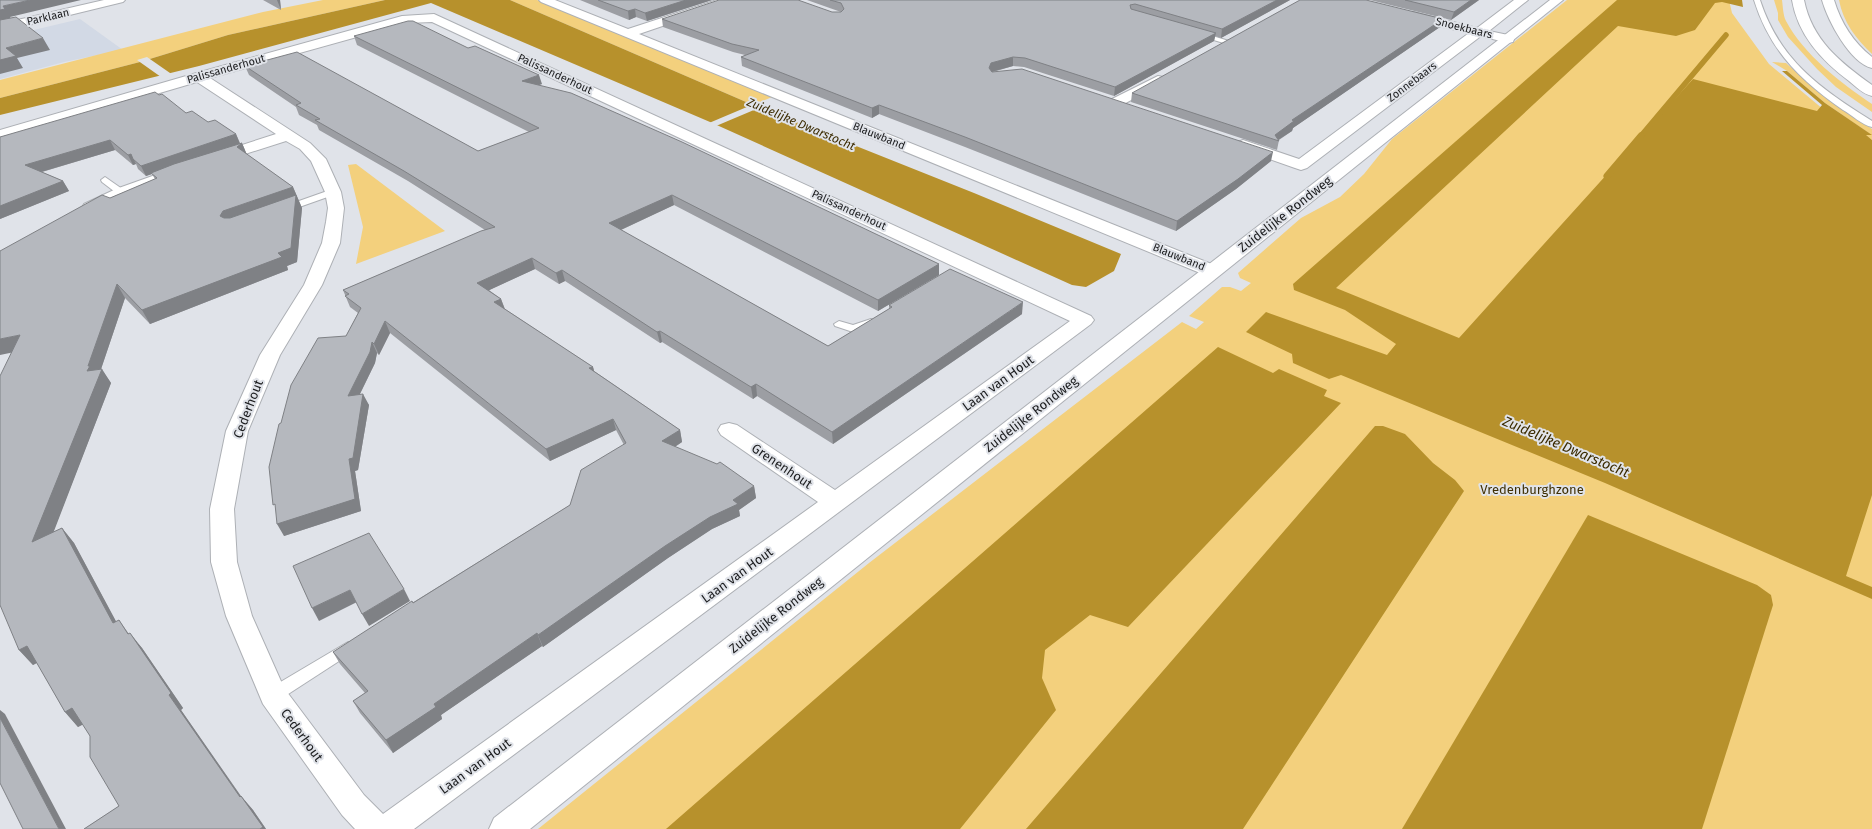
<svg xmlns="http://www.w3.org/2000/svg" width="1872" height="829" font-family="'Fira Sans',sans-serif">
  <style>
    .built { fill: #d2d9e5 }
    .green { fill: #f3d07d }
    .water { fill: #b7912c }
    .pier { fill: #e0e3e9 }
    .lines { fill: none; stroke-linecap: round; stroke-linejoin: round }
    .stream-far1 { stroke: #b7912c; stroke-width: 5.5 }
    .stream { stroke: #b7912c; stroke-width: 7 }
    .lane-casing { stroke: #adb0b5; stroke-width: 2 }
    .street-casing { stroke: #adb0b5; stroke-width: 2 }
    .secondary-casing { stroke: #adb0b5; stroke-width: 2 }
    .primary-casing { stroke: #adb0b5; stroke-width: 2 }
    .lane { fill: #fff; fill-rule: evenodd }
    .street { fill: #fff; fill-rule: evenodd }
    .secondary { fill: #fff; fill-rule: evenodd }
    .primary { fill: #fff; fill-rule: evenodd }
    .wall { fill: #9c9ea3 }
    .shaded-wall { fill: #7f8185 }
    .building { fill: #b5b8be; stroke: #7f8185 }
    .labels { text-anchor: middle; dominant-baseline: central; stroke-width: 4; stroke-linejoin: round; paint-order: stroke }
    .far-street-label { font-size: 11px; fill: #1b1c1e; stroke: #e0e3e9 }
    .far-water-label { font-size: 12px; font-style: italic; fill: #3b2b00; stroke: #e0e3e9 }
    .street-label { font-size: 13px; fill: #1b1c1e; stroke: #e0e3e9 }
    .park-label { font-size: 13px; fill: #3f3004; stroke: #e0e3e9 }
    .water-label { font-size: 14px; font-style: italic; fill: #3b2b00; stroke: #e0e3e9 }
  </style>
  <rect width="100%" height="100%" fill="#e0e3e9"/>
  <path class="built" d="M80,19L123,50L64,62L0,79V38Z"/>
  <g class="green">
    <path d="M323,0H385L228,35L140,62L0,98V80L263,12Z"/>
    <path d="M510,0H537L772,97L753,105Z"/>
    <path d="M1567,0H1729L1732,13L1769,64L1872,150V829H538L869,563L1182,322L1196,329L1204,322L1189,316L1222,287H1230L1241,291L1251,283L1240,278L1238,273L1301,218L1340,197L1364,174L1392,139Z"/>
    <path d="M1774,0H1782C1783,7 1783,15 1786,21C1804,55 1841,83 1872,104V112L1836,87L1817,69L1788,37L1778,20V13Z"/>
    <path d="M1839,0H1872V54C1856,39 1843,22 1839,0Z"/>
    <path d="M1772,62L1786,63L1817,91L1872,129V140L1865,135L1870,134L1825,103L1787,71Z"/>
    <path d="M356,164L445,231L356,264L363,227L348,165Z"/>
  </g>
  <g class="water">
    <path d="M385,0H510L753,105L974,193L1121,254L1114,271L1086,287L1072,285L710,122L431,3L199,66L0,115V98L140,62L228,35Z"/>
    <path d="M1617,0H1742L1743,7L1722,2L1715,3L1695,30L1676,36L1618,26L1336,288L1459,338L1693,79L1817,111L1822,105L1782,71H1787L1825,103L1872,135H1866L1872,140V495L1846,576L1872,587V599L1605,483L1341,375L1329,379L1293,363L1292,354L1246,332L1266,312L1387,355L1396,344L1345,310L1294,290L1293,284Z"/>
    <path d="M1218,347L1273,373L1279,369L1327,390L1324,396L1341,403L1128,627L1090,615L1045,650L1042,678L1056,710L960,829H666Z"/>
    <path d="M1375,426H1383L1405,434L1433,463L1455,480L1464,491L1243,829H1026Z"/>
    <path d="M1588,515L1757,585L1771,595L1773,605L1702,829H1402Z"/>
  </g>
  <g class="pier">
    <path d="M147,57L170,73L172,74L161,77L137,60Z"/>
    <path d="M754,104L761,107L716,126L709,123Z"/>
  </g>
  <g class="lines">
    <path class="stream-far1" d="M1640,137L1726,35"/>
    <path class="stream" d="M1607,176L1641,136"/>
    <defs>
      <g id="lane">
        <path d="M1754,0H1760C1780,61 1820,88 1872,121V127C1862,125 1852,115 1843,110C1800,80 1770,51 1754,0Z"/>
        <path d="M1199,32L1229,41L1230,42L1227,44L1197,35L1196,34Z"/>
        <path d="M105,177L125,191L127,193L125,195H119L102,182L101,180Z"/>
        <path d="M333,189L338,192L336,194L288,211L285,212L280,209L282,207Z"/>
        <path d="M871,319L875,320L876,322L875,324L853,332L835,326L834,324L839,321L853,325Z"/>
        <path d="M348,642L353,644L356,648L353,652L279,700L273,702L267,700L265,695L267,690Z"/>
      </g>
      <g id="street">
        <path d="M539,0H555L628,29L717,0H735L733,2L639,34L1219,267L1221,271L1219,275L1212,277L1205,275L541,2Z"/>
        <path d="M1514,0H1528L1489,31L1513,36L1514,39L1513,42L1508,43L1481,36L1307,168L1301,170L1295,168L1238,148L1235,145L1238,142L1243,140L1299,159L1469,33L1409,19L1407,16L1409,13L1413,12L1477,28Z"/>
        <path d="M434,14L1091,316L1094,320L1091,324L414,829H355L342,815L263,704L226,616L211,562L210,509L226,431L260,355L304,285L322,243L326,222L328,208L325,192L311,161L300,149L286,141L223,161L217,163L211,161L209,158L211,155L276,134L197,82L0,140V130L193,74L402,16ZM432,22L1070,321L835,490L737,425L729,423L721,425L718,430L721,435L818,502L383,814L364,795L284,688L252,616L237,562L234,509L248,431L280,355L322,285L340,243L344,208L341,192L326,159L310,143L210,78L407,23Z"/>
        <path d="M1158,76L1163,77L1165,80L1163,83L1120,106H1110L1108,103L1110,100Z"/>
        <path d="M158,174L164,176L166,179L164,182L96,212L90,213L84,212L82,208L84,204L116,189Z"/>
      </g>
      <g id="secondary">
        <path d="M104,0H125L123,2L0,32V24Z"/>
        <path d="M1550,0H1563L530,829H489L494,818Z"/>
      </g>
      <g id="primary">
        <path d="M1792,0H1804C1812,40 1840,62 1872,85V96C1863,94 1856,87 1849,81C1821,60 1798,35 1792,0Z"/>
        <path d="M1822,0H1834C1841,23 1853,42 1872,57V68C1850,63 1828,21 1822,0Z"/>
      </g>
    </defs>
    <use href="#lane" class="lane-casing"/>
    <use href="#street" class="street-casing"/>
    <use href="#secondary" class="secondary-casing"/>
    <use href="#primary" class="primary-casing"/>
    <use href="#lane" class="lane"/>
    <use href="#street" class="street"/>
    <use href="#secondary" class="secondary"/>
    <use href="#primary" class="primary"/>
  </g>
  <g class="wall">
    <path d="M263,0H280L281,10Z"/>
    <path d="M580,0H712L647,21L636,17L629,20Z"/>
    <path d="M807,0H1290L1221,38L1215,36L1214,41L1114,96L1024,67L1013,66L993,72L1271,161L1236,189L1176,231L965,147L879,114L872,118L742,66L741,57L745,55L733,52L663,27L662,19L841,12Z"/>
    <path d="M1370,0H1479L1451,20Z"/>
    <path d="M1443,19L1440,27L1293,128L1292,131L1279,140L1277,150L1131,102L1132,93Z"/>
    <path d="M354,36L542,84L539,85L939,264V275L878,311L674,205L621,230L828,346L889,309V305L1022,314L833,444L757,396L753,399L662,342L660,343L565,281L559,284L535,269L489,290L501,299L505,309L593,367L594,371L680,430L682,442L675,447L754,486L756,498L739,510L740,516L712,529L668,558L543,647L542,646L441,715L442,719L393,753L360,713L353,701L365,693L340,664L333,652L570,505L624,445L616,430L550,461L390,333L379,355L377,353L375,363L360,394L369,405L358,470L355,471L361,511L284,536L281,423L346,336L358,313L350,307L343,290L485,230L408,181L319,130L317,125L299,115L296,107L249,75L245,66L478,151L529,132L357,45Z"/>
    <path d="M159,95L186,113L208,122L236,134L240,143H242L247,155L293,187L302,208L297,262L287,266L288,270L150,324L125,298L101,369L111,383L53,532L62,528L74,543L116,622L119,620L129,634L142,648L183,708L181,710L241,796L253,810L266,829H84L119,806L90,736L83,724L78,727L65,712L37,663L33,665L19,650L110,198L155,179L152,174L146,176L138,169L136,164L133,165L115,150L42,172L63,181L69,191L0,219V137Z"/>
  </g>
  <g class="shaded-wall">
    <path d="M30,0H81L10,17L12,20L0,23V10L3,6Z"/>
    <path d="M277,0H280L281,10Z"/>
    <path d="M686,0H712L647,21L645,13Z"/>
    <path d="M1277,0H1290L1221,38L1222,29Z"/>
    <path d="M1471,0H1479L1451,20L1454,12Z"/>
    <path d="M635,9L636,17L629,20L628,11Z"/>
    <path d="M1443,19L1440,27L1293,128L1292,131L1278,140L1275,135L1292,120Z"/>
    <path d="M1216,33L1214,41L1114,96L1115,87Z"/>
    <path d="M43,38L50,50L17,58L23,68L0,74V60L6,48Z"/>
    <path d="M1013,57V66L991,72L989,68L991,63Z"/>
    <path d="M539,75L542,84L524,90L522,81Z"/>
    <path d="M879,105V114L872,118V108Z"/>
    <path d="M236,134L240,144L242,143L247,155L237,147L240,144L146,176L141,166Z"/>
    <path d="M110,140L115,150L31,175L25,165Z"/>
    <path d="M1273,152L1271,161L1236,189L1176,231L1177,221Z"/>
    <path d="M131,154L136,164L133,165L128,155Z"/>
    <path d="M63,181L69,191L0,219V206Z"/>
    <path d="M293,187L302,208L297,262L287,266L288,270L150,324L142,310L278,253L229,225L220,216L223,211Z"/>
    <path d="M672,195L674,205L612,234L609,223Z"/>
    <path d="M532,258L535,269L481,294L477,283Z"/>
    <path d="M939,264V275L878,311V300Z"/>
    <path d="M562,270L565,281L559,284L556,273Z"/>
    <path d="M117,284L125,298L98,378L102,369L111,383L44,557L32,542L87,371L88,366Z"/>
    <path d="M501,299L505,310L494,302Z"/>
    <path d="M1023,302L1022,314L833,444L832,432Z"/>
    <path d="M385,321L390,333L379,355L374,344Z"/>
    <path d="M660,331L662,342L660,343L657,332Z"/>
    <path d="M20,335L29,349L0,355V339Z"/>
    <path d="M372,342L377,353L375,363L353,408L348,396Z"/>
    <path d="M593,367L596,378L589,368Z"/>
    <path d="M756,384L757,396L753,399L751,387Z"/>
    <path d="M363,394L369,405L358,470L355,471L361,511L284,536L277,524L349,459Z"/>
    <path d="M613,419L616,430L550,461L546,449Z"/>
    <path d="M680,430L682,442L665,453L662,441Z"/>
    <path d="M754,486L756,498L739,510L740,516L712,529L668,558L543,647L538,635L665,546Z"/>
    <path d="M62,528L74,543L125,638L113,623Z"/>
    <path d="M404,589L410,601L369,626L362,614Z"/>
    <path d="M350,590L357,602L319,621L312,608Z"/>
    <path d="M130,633L142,648L183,708L181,710L251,811L240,797L169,695Z"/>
    <path d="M537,633L542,646L441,715L442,719L393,753L386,740L434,704Z"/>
    <path d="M27,646L40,661L33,665L19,650Z"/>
    <path d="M72,708L86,723L78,727L65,712Z"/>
    <path d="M0,710L5,714L66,829H59L0,718Z"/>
    <path d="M241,796L253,810L266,829H260Z"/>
  </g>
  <g class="building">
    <path d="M0,0H30L3,6L5,9L0,10Z"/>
    <path d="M598,0H686L645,13L635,9L628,11Z"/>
    <path d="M719,0H798L832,12H841L844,9L841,3L830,0H1277L1222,29L1135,4L1130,5L1131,9L1216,33L1115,87L1025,58L1013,57L991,63L989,68L992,72L1022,69L1273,152L1238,179L1177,221L965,137L879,105L872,108L741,57L759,50L732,44L662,19Z"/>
    <path d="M1300,0H1366L1443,19L1292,120L1294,121L1275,135L1279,141L1132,93Z"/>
    <path d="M1405,0H1471L1454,12Z"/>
    <path d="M16,17L43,38L6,48L16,56L0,60V20Z"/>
    <path d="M408,21H413L468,48L475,46L539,75L522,81L571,93L682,142L939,264L878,300L672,195L609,223L828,346L892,307L889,305L950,269L1023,302L832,432L756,384L751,387L660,331L657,332L562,270L556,273L532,258L477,283L501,299L494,302L593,367L589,368L680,430L662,441L717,464L720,462L754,486L733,500L738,504L710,517L665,546L538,635L537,633L434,704L436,707L386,740L353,701L368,691L333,652L412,601L413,603L570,505L581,470L626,443L613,419L546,449L385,321L374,344L372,342L370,352L348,396L363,394L353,458L349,459L355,499L277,524L275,504L273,505L269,467L279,424L281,423L291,385L318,338L346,336L361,308L345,296L349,294L343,290L481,231L495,227L404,171L315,120L320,119L296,105L301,103L245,66L297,52L478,151L539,128L354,36Z"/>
    <path d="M155,92L159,95L162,94L186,113L192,111L208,122L215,120L236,134L141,166L133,159L131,154L128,155L110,140L25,165L63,181L0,206V137Z"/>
    <path d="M242,143L237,147L293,187L223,211L220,216L224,218H230L296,195L291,248L278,253L282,257L142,310L117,284L88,366H90L87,371L102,369L32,542L62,528L113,623L119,620L128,634L130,633L171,693L169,695L240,797L241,796L263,827L260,829H84L119,806L90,757V736L72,708L65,712L27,646L19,650L0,605V376L20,335L0,339V251L102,195L110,198L157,178L151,173L174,164Z"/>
    <path d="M369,533L404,589L362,614L350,590L312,608L293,566Z"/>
    <path d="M0,718L59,829H23L0,783Z"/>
  </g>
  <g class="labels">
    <g class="far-street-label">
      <text transform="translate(48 17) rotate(-13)">Parklaan</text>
      <text transform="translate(1464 28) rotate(14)">Snoekbaars</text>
      <text transform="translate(226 69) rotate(-16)">Palissanderhout</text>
      <text transform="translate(555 74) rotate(25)">Palissanderhout</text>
      <text transform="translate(1412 82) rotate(-37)">Zonnebaars</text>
      <text transform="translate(879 136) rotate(22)">Blauwband</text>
      <text transform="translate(849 210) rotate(25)">Palissanderhout</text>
      <text transform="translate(1179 257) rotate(22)">Blauwband</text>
    </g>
    <g class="far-water-label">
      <text transform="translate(801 124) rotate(23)">Zuidelijke Dwarstocht</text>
    </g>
    <g class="street-label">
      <text transform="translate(1285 214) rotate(-38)">Zuidelijke Rondweg</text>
      <text transform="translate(998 383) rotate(-36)">Laan van Hout</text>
      <text transform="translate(248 409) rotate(-69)">Cederhout</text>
      <text transform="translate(1031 414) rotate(-38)">Zuidelijke Rondweg</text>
      <text transform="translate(782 466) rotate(34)">Grenenhout</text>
      <text transform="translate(737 575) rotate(-36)">Laan van Hout</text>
      <text transform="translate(776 615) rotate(-38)">Zuidelijke Rondweg</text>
      <text transform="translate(302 735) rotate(54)">Cederhout</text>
      <text transform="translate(475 766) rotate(-36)">Laan van Hout</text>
    </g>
    <g class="park-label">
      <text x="1532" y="489">Vredenburghzone</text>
    </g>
    <g class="water-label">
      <text transform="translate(1566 447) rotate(23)">Zuidelijke Dwarstocht</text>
    </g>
  </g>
</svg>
